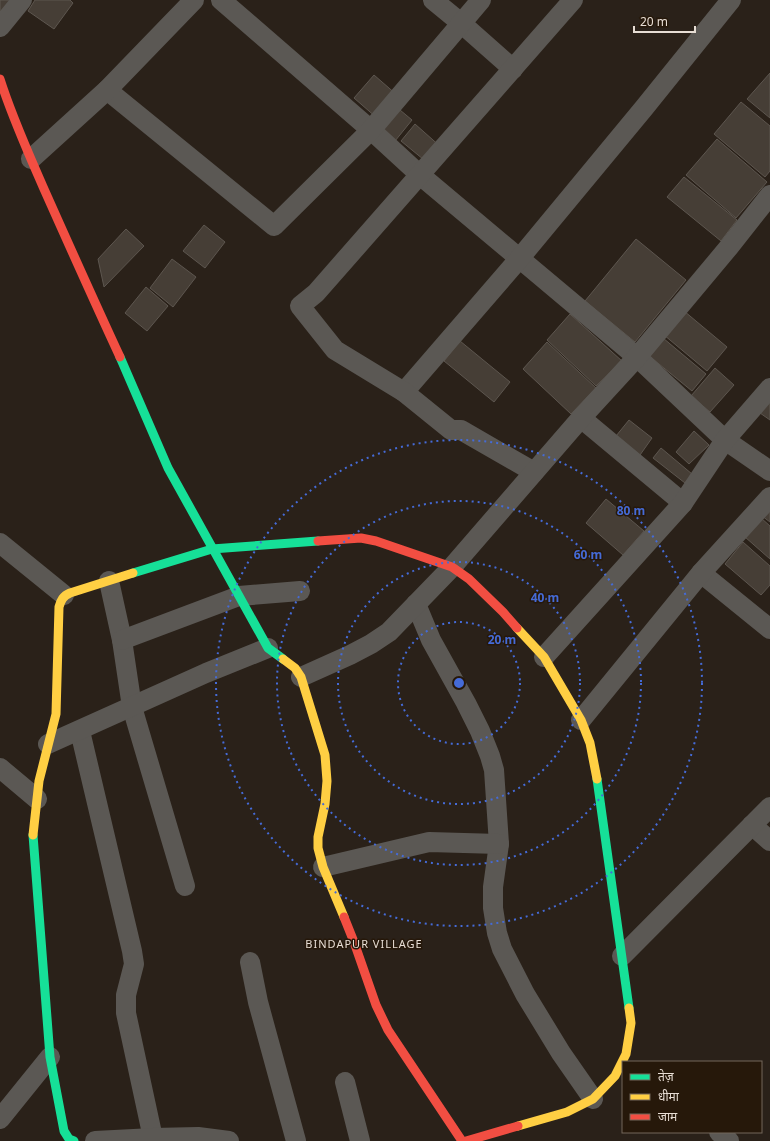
<svg xmlns="http://www.w3.org/2000/svg" width="770" height="1141" font-family="'Noto Sans','Noto Sans Devanagari',sans-serif">
  <style>
    .building { fill: #463e36; stroke: #5d564f }
    .lines { fill: none; stroke-linecap: round; stroke-linejoin: round }
    .street { stroke: #5b5854; stroke-width: 20 }
    .fast { stroke: #16e098; stroke-width: 9 }
    .slow { stroke: #ffcf43; stroke-width: 9 }
    .jam { stroke: #f24e42; stroke-width: 9 }
    .ring { fill: none; stroke: #456bd7; stroke-width: 2; stroke-dasharray: 2 4 }
    .labels { text-anchor: middle; dominant-baseline: central; stroke-width: 3; stroke-linejoin: round; paint-order: stroke }
    .neighbourhood-label { font-size: 11px; letter-spacing: 1px; fill: #e7ddd4; stroke: #26180a }
    .centre { fill: #456bd7; stroke: #26180a; stroke-width: 2 }
    .ring-label { font-size: 12px; text-anchor: middle; font-weight: bold; fill: #456bd7; stroke: #26180a; stroke-width: 3; stroke-linejoin: round; paint-order: stroke }
  </style>
  <rect width="100%" height="100%" fill="#2a2119"/>
  <g class="building">
    <path d="M0,0H21L0,20Z"/>
    <path d="M35,0H70L73,3L54,29L28,11Z"/>
    <path d="M770,73V118L747,99Z"/>
    <path d="M374,75L397,95L377,118L354,98Z"/>
    <path d="M741,102L770,126V171L765,177L714,134Z"/>
    <path d="M394,105L412,120L395,141L377,125Z"/>
    <path d="M415,124L442,148L429,164L401,141Z"/>
    <path d="M717,139L767,182L736,218L686,175Z"/>
    <path d="M684,177L737,220L721,241L667,197Z"/>
    <path d="M204,225L225,242L205,268L183,251Z"/>
    <path d="M126,229L144,246L104,287L98,259Z"/>
    <path d="M636,239L686,280L635,342L585,301Z"/>
    <path d="M172,259L196,277L173,307L150,288Z"/>
    <path d="M146,287L168,306L147,331L125,313Z"/>
    <path d="M684,311L727,347L707,371L664,335Z"/>
    <path d="M570,314L622,361L596,386L547,340Z"/>
    <path d="M663,338L706,374L692,391L648,355Z"/>
    <path d="M460,341L510,382L494,402L444,361Z"/>
    <path d="M547,342L596,388L571,414L523,369Z"/>
    <path d="M715,368L734,385L710,412L691,396Z"/>
    <path d="M770,401V420L760,413Z"/>
    <path d="M629,420L652,438L640,455L616,436Z"/>
    <path d="M694,431L709,445L689,464L676,452Z"/>
    <path d="M661,448L692,474L685,483L653,458Z"/>
    <path d="M606,499L644,531L623,555L586,523Z"/>
    <path d="M770,509V522L762,516Z"/>
    <path d="M761,518L770,526V559L745,537Z"/>
    <path d="M743,542L770,566V585L761,595L725,564Z"/>
  </g>
  <g class="lines">
    <g class="street">
      <path d="M221,0L371,130L420,175L637,357L725,440L770,471"/>
      <path d="M433,0L461,23L513,69"/>
      <path d="M0,27L22,0"/>
      <path d="M107,90L274,226L371,130L481,0"/>
      <path d="M31,159L107,90L194,0"/>
      <path d="M404,392L519,259L644,108L731,0"/>
      <path d="M581,418L683,503"/>
      <path d="M534,472L461,430H451L404,392L335,350L300,306L316,293L573,0"/>
      <path d="M0,543L64,595"/>
      <path d="M701,573L770,629"/>
      <path d="M109,581L122,640L132,707L185,886"/>
      <path d="M416,604L431,640L466,703L480,731L490,756L494,770L499,844L493,887V908L497,933L502,949L525,994L561,1053L593,1099"/>
      <path d="M122,640L239,596L300,591"/>
      <path d="M544,657L683,503L725,440L770,388"/>
      <path d="M301,677L350,655L371,644L389,632L452,567L581,418L637,357L729,247L770,195"/>
      <path d="M581,720L701,573L770,497"/>
      <path d="M80,731L132,951L134,964L126,995V1013L153,1138"/>
      <path d="M48,744L206,673L268,648"/>
      <path d="M0,768L37,799"/>
      <path d="M752,825L770,841"/>
      <path d="M323,867L429,842L499,844"/>
      <path d="M622,956L770,807"/>
      <path d="M250,962L258,1002L296,1141"/>
      <path d="M345,1082L360,1141"/>
      <path d="M0,1119L50,1057"/>
      <path d="M719,1132L729,1141"/>
      <path d="M95,1141L153,1138L198,1137L229,1141"/>
    </g>
    <g class="fast">
      <path d="M120,357L168,468L268,648L283,659"/>
      <path d="M133,573L212,549L318,541"/>
      <path d="M597,779L629,1008"/>
      <path d="M33,835L50,1057L64,1131L69,1139L74,1141"/>
    </g>
    <g class="slow">
      <path d="M517,628L544,657L581,720L590,743L597,779"/>
      <path d="M283,659L295,668L301,677L325,755L327,781L325,804L318,837V848L323,867L344,917"/>
      <path d="M33,835L39,781L56,714L59,607C61,600 63,596 70,593L133,573"/>
      <path d="M518,1126L567,1112L593,1099L615,1076L626,1054L631,1023L629,1008"/>
    </g>
    <g class="jam">
      <path d="M0,79C12,117 28,152 44,189C69,245 94,301 120,357"/>
      <path d="M318,541L361,538L376,541L452,567L469,579L503,612L517,628"/>
      <path d="M344,917L354,942L376,1005L388,1030L462,1141"/>
      <path d="M466,1141L518,1126"/>
    </g>
  </g>
  <g class="ring">
    <circle cx="459" cy="683" r="61"/>
    <circle cx="459" cy="683" r="121"/>
    <circle cx="459" cy="683" r="182"/>
    <circle cx="459" cy="683" r="243"/>
  </g>
  <g class="labels">
    <g class="neighbourhood-label">
      <text x="364" y="943">BINDAPUR VILLAGE</text>
    </g>
  </g>
  <circle cx="459" cy="683" r="6" class="centre"/>
  <g class="ring-label">
    <text x="631" y="515">80 m</text>
    <text x="588" y="559">60 m</text>
    <text x="545" y="602">40 m</text>
    <text x="502" y="644">20 m</text>
  </g>
  <rect x="622" y="1061" width="140" height="72" fill="#26180a" stroke="#73675b"/>
  <rect x="630" y="1074" width="20" height="6" fill="#16e098" stroke="#73675b"/>
  <text x="658" y="1081" font-size="12" fill="#e7ddd4">तेज़</text>
  <rect x="630" y="1094" width="20" height="6" fill="#ffcf43" stroke="#73675b"/>
  <text x="658" y="1101" font-size="12" fill="#e7ddd4">धीमा</text>
  <rect x="630" y="1114" width="20" height="6" fill="#f24e42" stroke="#73675b"/>
  <text x="658" y="1121" font-size="12" fill="#e7ddd4">जाम</text>
  <path d="M634 26v6h61v-6" fill="none" stroke="#e7ddd4" stroke-width="2"/>
  <text x="640" y="26" font-size="12" fill="#e7ddd4" stroke="#26180a" stroke-width="3" paint-order="stroke">20 m</text>
</svg>
